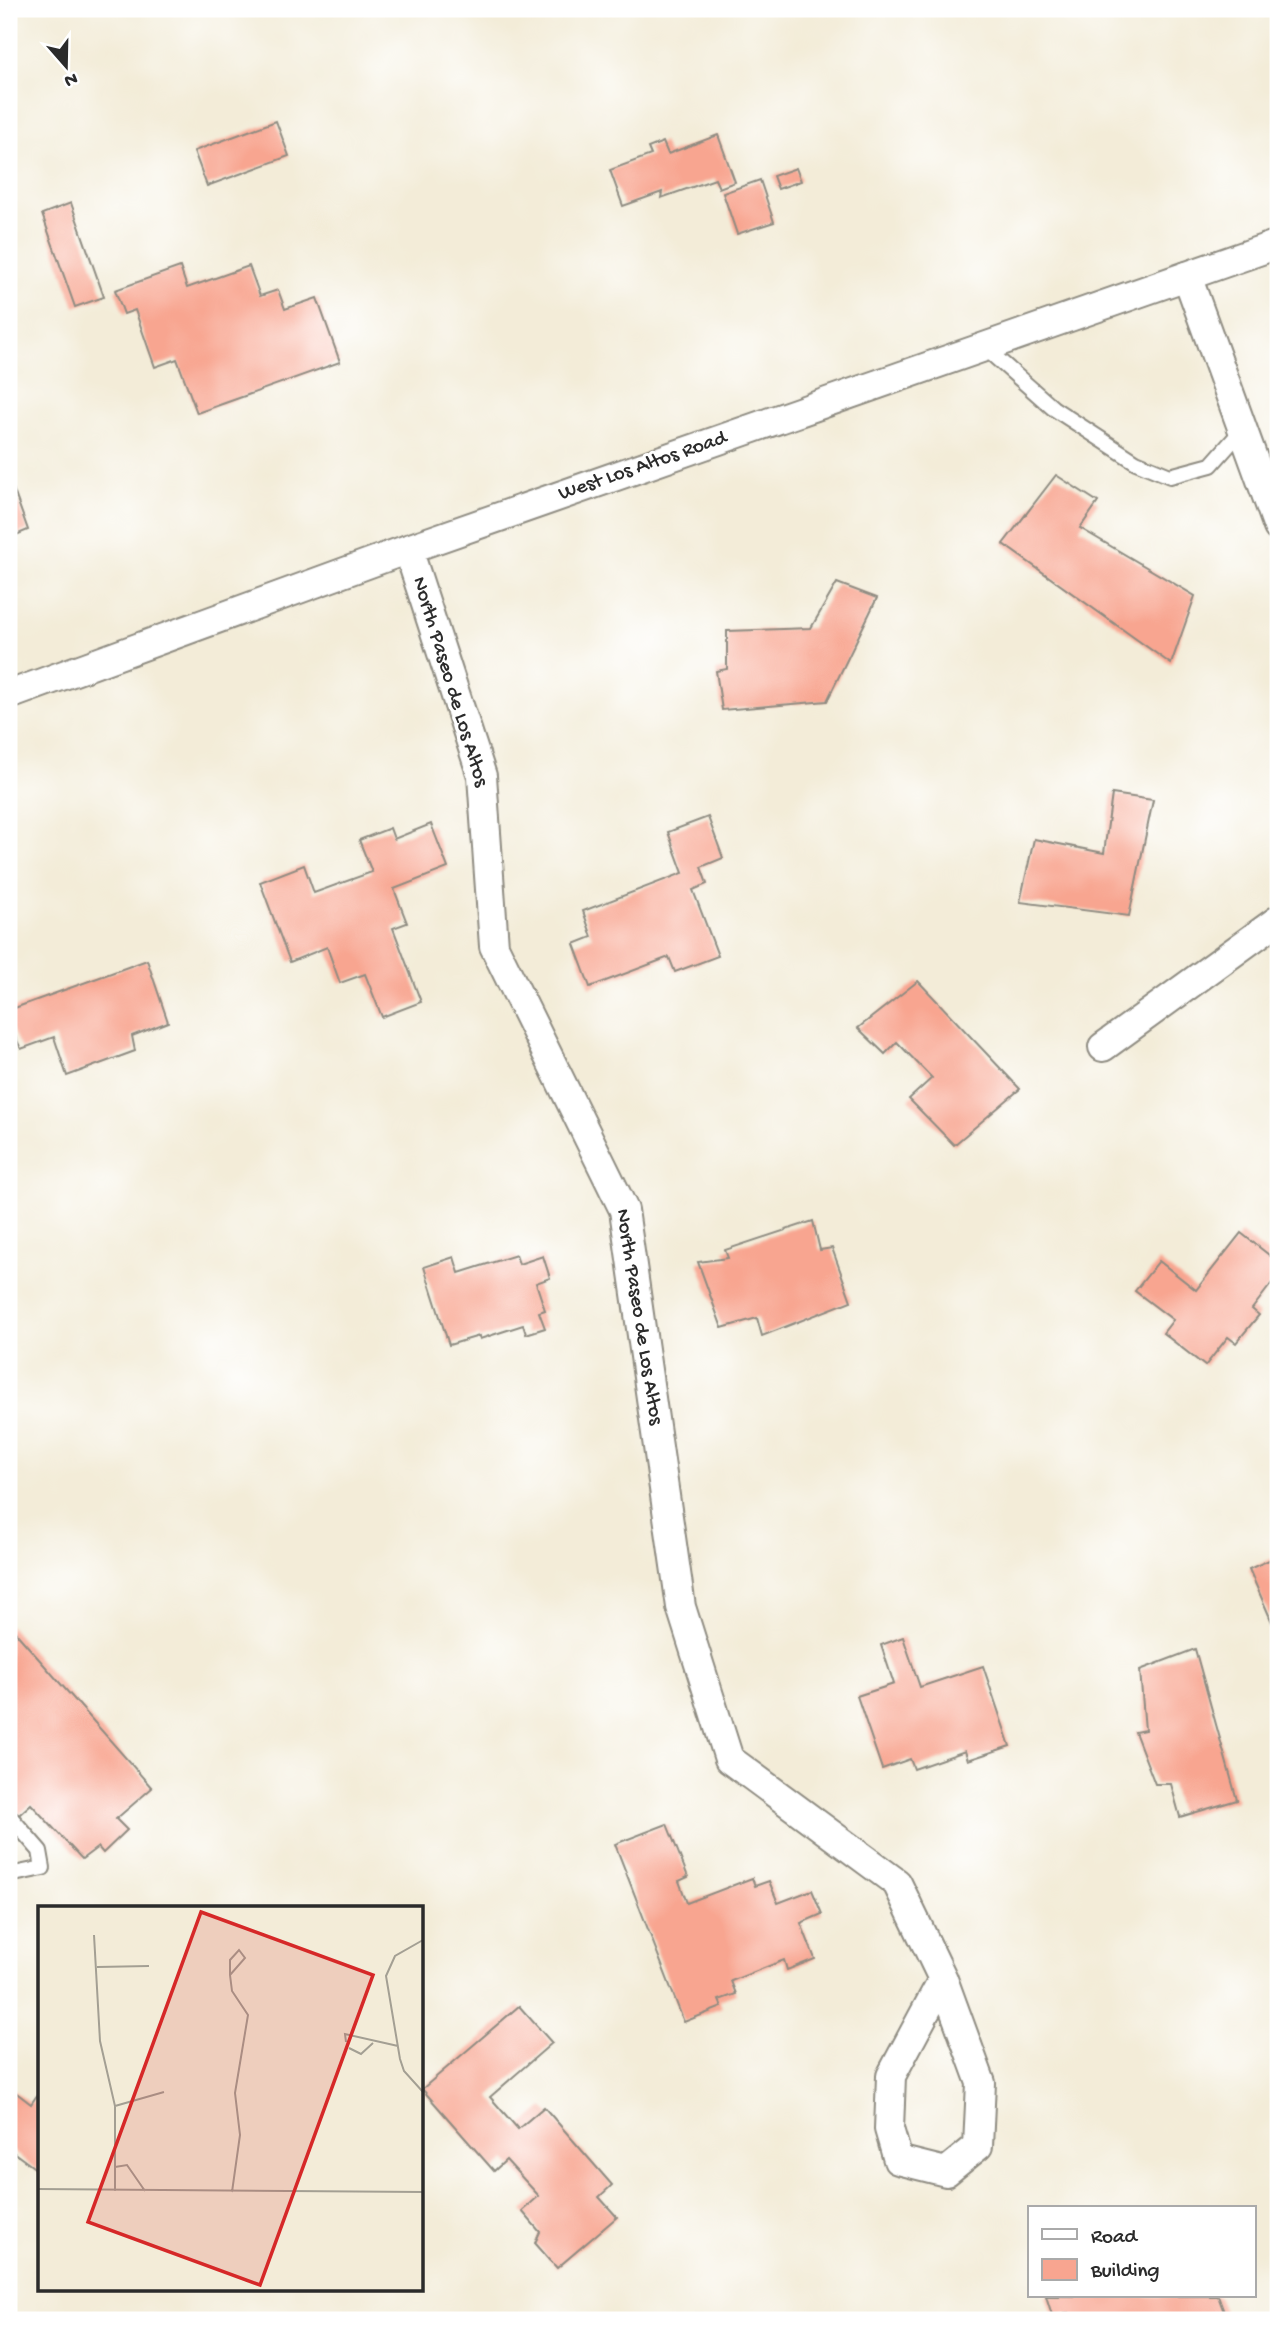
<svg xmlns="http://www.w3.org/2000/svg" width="1287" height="2329" font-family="'Gochi Hand',sans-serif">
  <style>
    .building { fill: #f8a590 }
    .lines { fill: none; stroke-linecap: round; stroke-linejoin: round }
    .lane-casing { stroke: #8f8c82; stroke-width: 18 }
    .street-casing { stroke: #8f8c82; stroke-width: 32 }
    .lane { stroke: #fff; stroke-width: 14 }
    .street { stroke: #fff; stroke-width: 28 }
    .labels { text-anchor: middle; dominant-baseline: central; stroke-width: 6; stroke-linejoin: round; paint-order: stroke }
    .street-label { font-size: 21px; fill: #2b2b2b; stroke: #fff }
    .inset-road { fill: none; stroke: #a39f93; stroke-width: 2 }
    .view { fill: #d62828; fill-opacity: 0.15; stroke: #d62828; stroke-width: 3.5 }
    .inset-edge { fill: none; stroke: #2b2b2b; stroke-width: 3.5 }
  </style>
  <rect width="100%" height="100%" fill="#fff"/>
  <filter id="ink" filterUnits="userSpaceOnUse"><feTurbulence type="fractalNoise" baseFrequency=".0143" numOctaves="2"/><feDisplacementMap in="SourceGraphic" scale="14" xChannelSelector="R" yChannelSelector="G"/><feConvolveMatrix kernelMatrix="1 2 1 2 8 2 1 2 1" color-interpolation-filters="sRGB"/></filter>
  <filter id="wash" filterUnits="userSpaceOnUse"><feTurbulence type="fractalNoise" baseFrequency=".00686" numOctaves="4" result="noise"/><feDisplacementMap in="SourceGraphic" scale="28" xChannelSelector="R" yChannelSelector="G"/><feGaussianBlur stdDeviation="1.57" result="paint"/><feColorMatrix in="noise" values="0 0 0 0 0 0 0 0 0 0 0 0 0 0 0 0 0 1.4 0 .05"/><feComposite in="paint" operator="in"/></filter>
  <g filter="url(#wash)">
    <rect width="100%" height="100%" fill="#f3ecd8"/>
    <g id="blocks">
      <g class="building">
        <path d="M276,121L289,156L207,186L194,151Z"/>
        <path d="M718,135L735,182L719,188L715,179L661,198L662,192L623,206L610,170L651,155L648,148L663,142L668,154Z"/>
        <path d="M796,168L801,181L778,189L773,176Z"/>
        <path d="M760,180L774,222L737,234L723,193Z"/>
        <path d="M71,203L104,297L75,307L42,214Z"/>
        <path d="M249,266L260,296L278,290L285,309L317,298L340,362L197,413L177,359L155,367L135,310L124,314L115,290L180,267L187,288Z"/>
        <path d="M1056,475L1098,502L1080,528L1195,596L1171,664L1003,544Z"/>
        <path d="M9,477L28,530L9,538Z"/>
        <path d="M837,583L877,598L827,701L722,710L716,671L727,669V631L811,628Z"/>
        <path d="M1112,794L1153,800L1129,916L1020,902L1034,839L1104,853Z"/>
        <path d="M708,817L723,858L701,867L707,884L693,890L718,956L675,972L669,957L590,987L574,944L592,937L583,911L683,873L668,832Z"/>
        <path d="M431,824L448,868L394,889L407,923L393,928L421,1002L382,1017L365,974L340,983L327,947L290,962L260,882L304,865L314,893L372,872L359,840L390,828L394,839Z"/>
        <path d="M147,960L168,1022L132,1036L135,1051L67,1076L54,1037L21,1049L9,1023V1010Z"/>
        <path d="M918,981L1020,1089L954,1145L909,1099L932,1078L897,1042L885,1054L858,1028Z"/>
        <path d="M813,1221L820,1250L832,1248L851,1301L762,1336L757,1318L722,1328L698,1262L728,1258L725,1250Z"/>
        <path d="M1241,1233L1278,1262V1275L1252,1309L1259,1315L1236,1343L1228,1337L1205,1366L1163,1333L1173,1320L1135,1291L1159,1261L1196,1290Z"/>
        <path d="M516,1255L519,1264L543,1256L550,1278L536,1283L545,1310L539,1312L545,1328L526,1334L523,1325L480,1339L479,1336L449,1345L424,1267L454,1257L459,1273Z"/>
        <path d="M1278,1556V1636L1249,1569Z"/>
        <path d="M9,1625L152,1788L116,1819L127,1830L103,1853L98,1847L82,1859L31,1804L9,1824Z"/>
        <path d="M903,1637L920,1687L983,1666L1010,1746L968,1760L965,1751L914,1769L910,1759L882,1769L857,1696L894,1684L881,1645Z"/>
        <path d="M1195,1649L1237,1800L1180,1817L1171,1784H1155L1135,1732L1145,1730L1140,1670Z"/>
        <path d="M667,1824L688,1877L679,1881L687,1903L752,1878L755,1886L769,1881L778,1903L812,1890L822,1914L801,1923L815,1959L787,1970L784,1960L731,1981L736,1994L719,2000L722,2007L684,2022L615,1844Z"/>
        <path d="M519,2006L552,2043L490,2097L518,2129L544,2107L612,2185L599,2197L617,2217L557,2268L535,2243L540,2232L522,2211L539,2196L506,2160L494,2171L422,2089Z"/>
        <path d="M10,2088L31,2104L40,2091V2172L9,2149Z"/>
        <path d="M1046,2296H1218L1227,2320H1071L1068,2313L1053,2318Z"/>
      </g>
    </g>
  </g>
  <g filter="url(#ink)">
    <use href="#blocks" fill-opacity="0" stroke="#8f8c82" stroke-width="2"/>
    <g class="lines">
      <defs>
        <g id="lane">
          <path d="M984,347L1053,408L1136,462L1170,476L1211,465L1242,430"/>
          <path d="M9,1875L43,1868L40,1851L13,1820"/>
        </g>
        <g id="street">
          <path d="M1187,276L1278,527"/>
          <path d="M408,549L482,776L494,946L624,1210L681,1607L729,1759L897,1883L943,1979L981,2083L978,2146L946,2172L898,2160L889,2129L891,2076L943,1979"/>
          <path d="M9,695L408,549L1278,244"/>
          <path d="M1103,1047L1278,920"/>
        </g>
      </defs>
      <use href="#lane" class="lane-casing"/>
      <use href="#street" class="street-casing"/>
      <use href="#lane" class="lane"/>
      <use href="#street" class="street"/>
    </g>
  </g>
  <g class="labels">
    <g class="street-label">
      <text transform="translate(643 467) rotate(-19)">West Los Altos Road</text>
      <text transform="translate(449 682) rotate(73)">North Paseo de Los Altos</text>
      <text transform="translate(638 1317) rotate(81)">North Paseo de Los Altos</text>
    </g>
  </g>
  <g transform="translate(38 1906)">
    <rect width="385" height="385" fill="#f3ecd8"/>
    <path class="inset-road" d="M56,29L62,135L77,200V285M385,34L357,50L348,70L362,153L366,165L385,186M59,61L111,60M192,69L207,52L201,44L192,54V69L194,85L210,109L197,187L202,229L194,286M308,136L307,128L360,140M311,142L323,148L335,137M77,200L126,186M77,261L89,259L107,285M0,283L385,286"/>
    <path class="view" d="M163,6L335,69L222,379L50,316Z"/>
    <rect width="385" height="385" class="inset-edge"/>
  </g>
  <rect width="1287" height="2329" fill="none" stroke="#fff" stroke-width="35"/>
  <rect x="1028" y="2206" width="228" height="91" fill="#ffffff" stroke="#aaaaaa" stroke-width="2"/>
  <rect x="1042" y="2229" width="35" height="10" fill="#ffffff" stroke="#aaaaaa" stroke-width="2"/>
  <text x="1091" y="2242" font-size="21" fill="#2b2b2b">Road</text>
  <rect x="1042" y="2259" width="35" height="21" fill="#f8a590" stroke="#aaaaaa" stroke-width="2"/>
  <text x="1091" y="2276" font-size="21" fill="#2b2b2b">Building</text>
  <g transform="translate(66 66) rotate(160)" stroke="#ffffff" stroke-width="5" paint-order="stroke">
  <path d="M0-5L12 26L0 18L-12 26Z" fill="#2b2b2b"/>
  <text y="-10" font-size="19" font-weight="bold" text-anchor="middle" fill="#2b2b2b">N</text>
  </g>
</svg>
